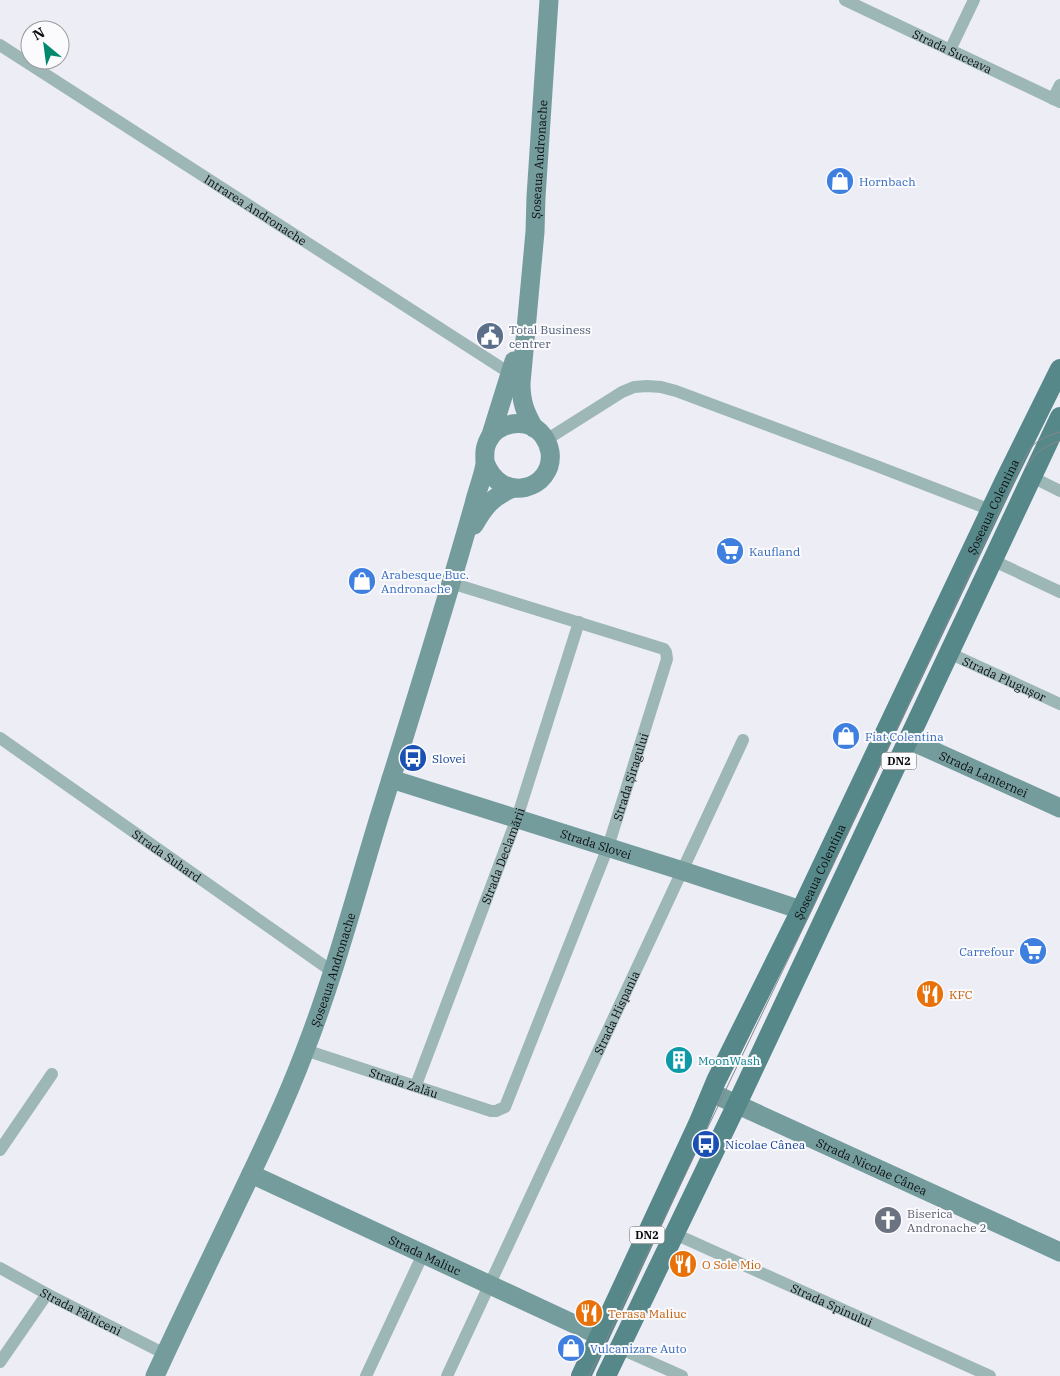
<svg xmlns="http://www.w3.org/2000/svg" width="1060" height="1376" font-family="'IBM Plex Serif',serif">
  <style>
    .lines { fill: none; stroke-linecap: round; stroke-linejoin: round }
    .street { stroke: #9db7b7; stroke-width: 12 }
    .secondary { stroke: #749c9c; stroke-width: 19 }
    .primary { stroke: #568889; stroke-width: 20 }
    .tram { stroke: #87878e; stroke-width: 1 }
    .labels { text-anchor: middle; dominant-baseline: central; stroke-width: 4; stroke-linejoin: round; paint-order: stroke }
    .shield { fill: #fbfbfe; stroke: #545457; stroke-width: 1 }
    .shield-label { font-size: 11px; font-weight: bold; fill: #0c0c0f }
    .street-label { font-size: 12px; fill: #0c0c0f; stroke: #fbfbfe }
    .shop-label { font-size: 12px; fill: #366cbe; stroke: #fbfbfe; text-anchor: start }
    .service-label { font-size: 12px; fill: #4e5e75; stroke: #fbfbfe; text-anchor: start }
    .transit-label { font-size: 12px; fill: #164399; stroke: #fbfbfe; text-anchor: start }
    .food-label { font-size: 12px; fill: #c56008; stroke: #fbfbfe; text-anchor: start }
    .culture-label { font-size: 12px; fill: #0d838f; stroke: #fbfbfe; text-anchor: start }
    .worship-label { font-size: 12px; fill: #5b616d; stroke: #fbfbfe; text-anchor: start }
  </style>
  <rect width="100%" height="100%" fill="#ededf6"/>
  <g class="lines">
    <g class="street">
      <path id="s1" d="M845,0L1060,102"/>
      <path id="s2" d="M0,45L511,374"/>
      <path d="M950,50L974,0"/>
      <path d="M1053,99L1060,85"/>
      <path d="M546,440L622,392L634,387L647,386L661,387L676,391L874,465L991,510"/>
      <path d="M1032,477L1060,491"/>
      <path d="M992,560L1060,592"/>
      <path id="s3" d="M949,653L1060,704"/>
      <path id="s4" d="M0,738L333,972"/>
      <path id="s5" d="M305,1050L491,1111H496L505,1107L608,847L667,659L666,652L664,649L451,583"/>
      <path id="s6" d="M416,1085L517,818L579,622"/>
      <path d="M0,1150L52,1074"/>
      <path id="s7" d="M675,1234L990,1376"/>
      <path id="s8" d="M0,1268L47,1294L165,1354"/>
      <path d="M619,1348L682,1376"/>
      <path d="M0,1362L47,1294"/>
      <path d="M366,1376L423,1254"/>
      <path id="s9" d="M447,1376L743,740"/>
    </g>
    <g class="secondary">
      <path id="s10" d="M534,428C525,412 521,402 521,383L535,232L536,197L549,0"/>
      <path d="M490,438L514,361"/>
      <path d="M474,525C485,506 492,497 513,488"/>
      <path id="s11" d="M909,740L1060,808"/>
      <path id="s12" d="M391,779L683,871L801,910"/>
      <path id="s13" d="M712,1093L1060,1252"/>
      <path id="s14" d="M251,1174L600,1336"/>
      <path id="s15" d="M155,1376C182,1317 211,1258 239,1199C262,1151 285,1103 304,1053C335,974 356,892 381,811C413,709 445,607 474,504C477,491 483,477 485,464C485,458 484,452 486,446C491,428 511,420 529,425C540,429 548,440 550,452C555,489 501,506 485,462"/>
    </g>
    <g class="primary">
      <path id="s16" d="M581,1376L698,1124L716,1081L801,910L1005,480L1060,369"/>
      <path d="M606,1376L737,1104L1060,417"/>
    </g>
    <g class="tram">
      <path d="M1027,466C1034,453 1046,445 1060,441"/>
      <path d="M589,1376L816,901L1026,455C1034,440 1045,437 1060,432"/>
    </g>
  </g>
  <defs>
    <symbol id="shop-disc" viewBox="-11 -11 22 22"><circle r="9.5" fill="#3f7fe0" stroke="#fbfbfe"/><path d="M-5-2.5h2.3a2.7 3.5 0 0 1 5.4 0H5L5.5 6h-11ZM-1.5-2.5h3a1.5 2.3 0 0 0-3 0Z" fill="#fff"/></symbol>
    <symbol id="civic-disc" viewBox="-11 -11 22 22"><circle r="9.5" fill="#5c6f8a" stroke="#fbfbfe"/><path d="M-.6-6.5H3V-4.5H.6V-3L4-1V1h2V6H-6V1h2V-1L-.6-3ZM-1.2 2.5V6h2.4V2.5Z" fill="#fff"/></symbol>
    <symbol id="supermarket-disc" viewBox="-11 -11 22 22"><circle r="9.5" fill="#3f7fe0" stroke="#fbfbfe"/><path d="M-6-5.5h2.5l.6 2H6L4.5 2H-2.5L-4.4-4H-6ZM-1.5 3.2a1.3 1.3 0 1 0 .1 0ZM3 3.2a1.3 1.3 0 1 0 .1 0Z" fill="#fff"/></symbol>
    <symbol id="bus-disc" viewBox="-11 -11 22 22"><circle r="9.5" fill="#1a4fb4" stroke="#fbfbfe"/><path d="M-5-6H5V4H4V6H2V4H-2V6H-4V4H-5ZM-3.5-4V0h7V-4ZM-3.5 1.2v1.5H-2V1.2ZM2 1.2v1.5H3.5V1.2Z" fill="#fff"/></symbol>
    <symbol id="restaurant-disc" viewBox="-11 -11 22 22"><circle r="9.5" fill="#e8710a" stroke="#fbfbfe"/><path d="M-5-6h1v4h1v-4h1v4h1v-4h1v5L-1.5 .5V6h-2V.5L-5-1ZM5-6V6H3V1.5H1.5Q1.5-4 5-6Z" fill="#fff"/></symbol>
    <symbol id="building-disc" viewBox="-11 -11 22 22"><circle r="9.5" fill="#0f9aa8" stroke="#fbfbfe"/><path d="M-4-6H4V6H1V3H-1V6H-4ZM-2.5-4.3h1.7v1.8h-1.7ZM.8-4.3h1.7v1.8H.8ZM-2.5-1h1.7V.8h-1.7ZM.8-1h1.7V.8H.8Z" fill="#fff"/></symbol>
    <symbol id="church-disc" viewBox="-11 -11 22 22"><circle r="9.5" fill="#6b7280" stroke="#fbfbfe"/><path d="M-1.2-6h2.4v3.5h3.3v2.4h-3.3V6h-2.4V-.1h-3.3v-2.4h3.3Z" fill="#fff"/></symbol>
  </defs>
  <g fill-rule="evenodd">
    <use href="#shop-disc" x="824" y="165" width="32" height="32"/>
    <use href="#civic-disc" x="474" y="320" width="32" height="32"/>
    <use href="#supermarket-disc" x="714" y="535" width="32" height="32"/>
    <use href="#shop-disc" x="346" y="565" width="32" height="32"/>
    <use href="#shop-disc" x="830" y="720" width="32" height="32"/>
    <use href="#bus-disc" x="397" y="742" width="32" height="32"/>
    <use href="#supermarket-disc" x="1017" y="935" width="32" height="32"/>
    <use href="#restaurant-disc" x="914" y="978" width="32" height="32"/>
    <use href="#building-disc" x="663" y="1044" width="32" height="32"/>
    <use href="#bus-disc" x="690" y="1128" width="32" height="32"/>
    <use href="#church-disc" x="872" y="1204" width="32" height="32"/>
    <use href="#restaurant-disc" x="667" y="1248" width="32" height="32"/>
    <use href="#restaurant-disc" x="573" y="1297" width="32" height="32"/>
    <use href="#shop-disc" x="555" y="1332" width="32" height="32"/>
  </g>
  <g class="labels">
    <g class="shield">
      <rect x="881.5" y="752.5" width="35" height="17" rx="4"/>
      <rect x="629.5" y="1226.5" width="35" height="17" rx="4"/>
    </g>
    <g class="shield-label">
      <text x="899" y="761">DN2</text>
      <text x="647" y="1235">DN2</text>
    </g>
    <g class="street-label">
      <text stroke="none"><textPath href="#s1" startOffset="119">Strada Suceava</textPath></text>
      <text stroke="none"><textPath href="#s10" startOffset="272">Șoseaua Andronache</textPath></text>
      <text stroke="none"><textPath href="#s2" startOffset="304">Intrarea Andronache</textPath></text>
      <text stroke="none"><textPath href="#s16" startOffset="962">Șoseaua Colentina</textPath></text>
      <text stroke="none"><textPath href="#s3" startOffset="61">Strada Plugușor</textPath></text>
      <text stroke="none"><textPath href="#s11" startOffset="82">Strada Lanternei</textPath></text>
      <text stroke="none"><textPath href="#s5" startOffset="564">Strada Șiragului</textPath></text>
      <text stroke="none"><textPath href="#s12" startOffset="215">Strada Slovei</textPath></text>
      <text stroke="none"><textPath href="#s4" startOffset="204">Strada Suhard</textPath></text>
      <text stroke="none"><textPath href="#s6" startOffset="245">Strada Declamării</textPath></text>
      <text stroke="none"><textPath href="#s16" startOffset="558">Șoseaua Colentina</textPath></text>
      <text stroke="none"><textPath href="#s15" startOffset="444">Șoseaua Andronache</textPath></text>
      <text stroke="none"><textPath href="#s9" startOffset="401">Strada Hispania</textPath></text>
      <text stroke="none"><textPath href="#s5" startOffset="104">Strada Zalău</textPath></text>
      <text stroke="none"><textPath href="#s13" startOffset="176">Strada Nicolae Cânea</textPath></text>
      <text stroke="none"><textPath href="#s14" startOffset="192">Strada Maliuc</textPath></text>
      <text stroke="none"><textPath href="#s7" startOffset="172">Strada Spinului</textPath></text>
      <text stroke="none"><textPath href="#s8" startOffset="92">Strada Fălticeni</textPath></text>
    </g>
    <g class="shop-label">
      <text x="859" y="181">Hornbach</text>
      <text x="749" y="551">Kaufland</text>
      <text x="381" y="574">Arabesque Buc.<tspan x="381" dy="14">Andronache</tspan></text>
      <text x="865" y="736">Fiat Colentina</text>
      <text x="1014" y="951" text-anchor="end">Carrefour</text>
      <text x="590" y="1348">Vulcanizare Auto</text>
    </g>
    <g class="service-label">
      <text x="509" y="329">Total Business<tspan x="509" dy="14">centrer</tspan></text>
    </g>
    <g class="transit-label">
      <text x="432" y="758">Slovei</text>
      <text x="725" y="1144">Nicolae Cânea</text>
    </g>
    <g class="food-label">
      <text x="949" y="994">KFC</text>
      <text x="702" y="1264">O Sole Mio</text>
      <text x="608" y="1313">Terasa Maliuc</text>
    </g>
    <g class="culture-label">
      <text x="698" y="1060">MoonWash</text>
    </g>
    <g class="worship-label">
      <text x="907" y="1213">Biserica<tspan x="907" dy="14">Andronache 2</tspan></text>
    </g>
  </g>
  <g transform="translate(45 45) rotate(331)"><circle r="24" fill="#fbfbfe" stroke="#9b9b9e"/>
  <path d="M0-4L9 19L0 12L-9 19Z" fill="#01886d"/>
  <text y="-8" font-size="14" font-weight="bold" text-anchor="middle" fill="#0c0c0f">N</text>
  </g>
</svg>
